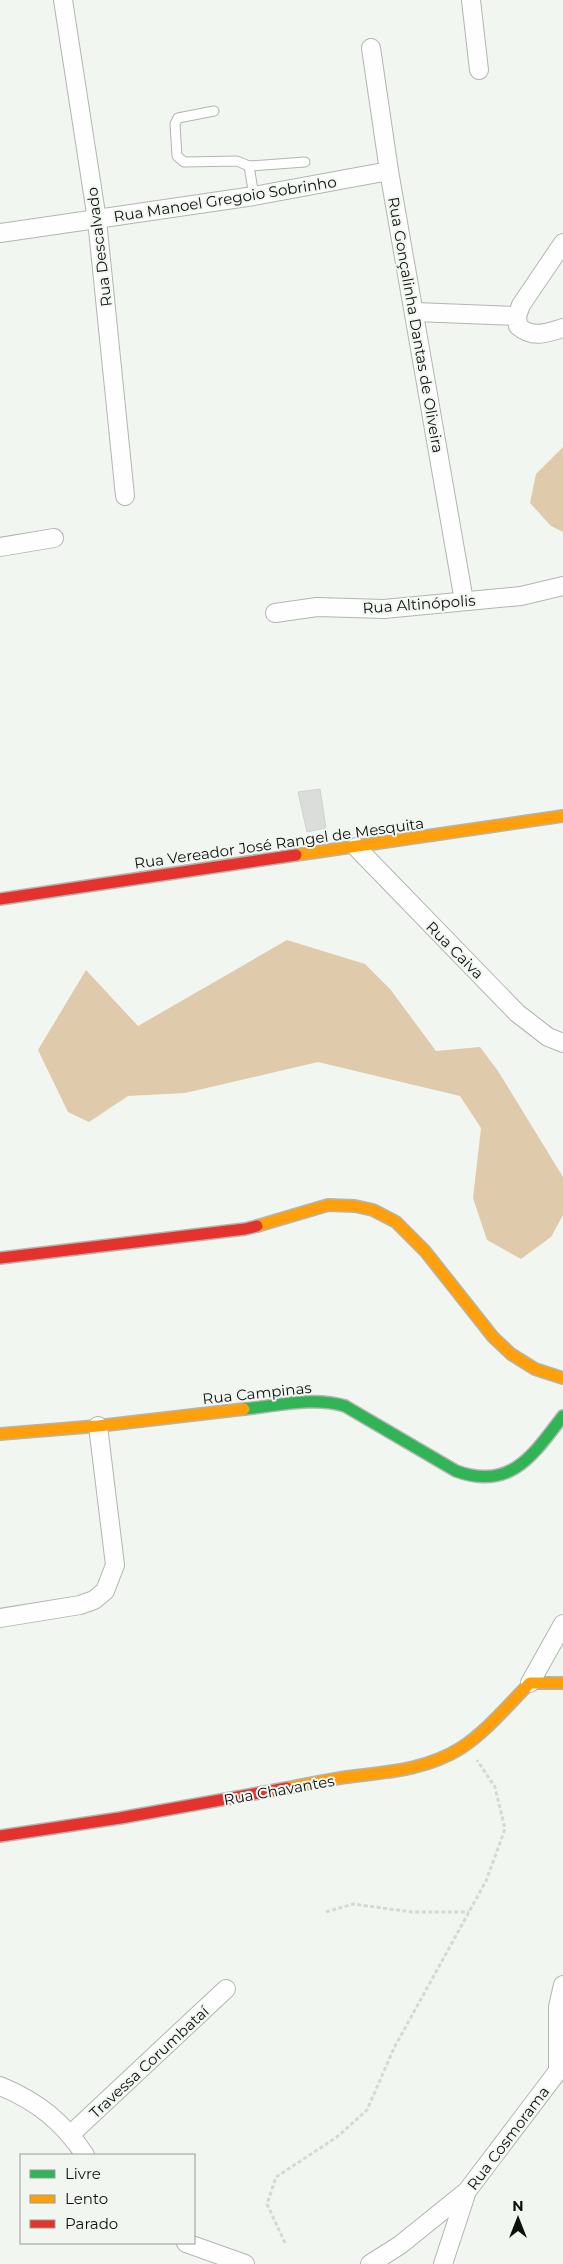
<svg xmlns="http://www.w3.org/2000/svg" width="563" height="2264" font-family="Montserrat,sans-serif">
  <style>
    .forest { fill: #dfcaac }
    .building { fill: #daddda; stroke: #d0d3d0 }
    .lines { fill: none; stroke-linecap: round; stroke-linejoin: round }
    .lane-casing { stroke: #b2b5b1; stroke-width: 11 }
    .street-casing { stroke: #b2b5b1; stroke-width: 20 }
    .fast-casing { stroke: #b2b5b1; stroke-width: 14 }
    .slow-casing { stroke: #b2b5b1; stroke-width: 14 }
    .jam-casing { stroke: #b2b5b1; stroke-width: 14 }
    .path { stroke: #d7d7d7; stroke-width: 3; stroke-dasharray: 4 2.5; stroke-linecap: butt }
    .lane { stroke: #fdfefd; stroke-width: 9 }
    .street { stroke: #fdfefd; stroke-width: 18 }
    .fast { stroke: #30b455; stroke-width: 11 }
    .slow { stroke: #ff9f0a; stroke-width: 11 }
    .jam { stroke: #e5322d; stroke-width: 11 }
    .labels { text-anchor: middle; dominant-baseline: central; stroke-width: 4; stroke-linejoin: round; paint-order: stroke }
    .street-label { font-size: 15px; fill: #0e100e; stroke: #f1f7f0 }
  </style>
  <rect width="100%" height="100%" fill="#f2f6f1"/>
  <g class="forest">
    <path d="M563,447V532L551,526L530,503L536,474Z"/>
    <path d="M287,940L365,964L390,989L436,1051L480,1047L498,1071L563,1177V1215L551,1237L521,1259L487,1240L473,1198L481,1128L460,1096L318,1062L185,1093L128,1096L89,1122L68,1112L38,1050L86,970L138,1026Z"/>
  </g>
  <path class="building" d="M320,789L326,828L307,832L298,792Z"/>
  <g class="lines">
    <defs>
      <g id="lane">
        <path d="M214,111L178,118L175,124L177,156L184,162L237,161L249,166L254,196"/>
        <path d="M249,166L305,162"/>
      </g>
      <g id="street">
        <path d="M63,0L97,220L125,496"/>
        <path d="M471,0L479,70"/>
        <path d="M371,48L389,171L464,601"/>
        <path d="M0,233L254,196L389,171"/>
        <path d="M415,312L517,316L518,326C533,339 546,333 563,328"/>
        <path d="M517,316L521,305L563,243"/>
        <path d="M0,547L54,538"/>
        <path d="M275,613L317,607L384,609L521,596L563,586"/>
        <path d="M356,847L517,1013L548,1037L563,1043"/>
        <path d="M0,1618L80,1605L94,1600L105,1591L115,1565L98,1426"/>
        <path d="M530,1683L563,1624"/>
        <path d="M558,2071V2007L563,1985"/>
        <path d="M0,2086C37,2101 63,2122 85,2155"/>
        <path d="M71,2134L226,1989"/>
        <path d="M186,2243L245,2264"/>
        <path d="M370,2264L400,2245L467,2191"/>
        <path d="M443,2264L467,2191L558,2071L563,2069"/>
      </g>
      <path id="fast" d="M244,1409C276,1406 314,1396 345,1406L456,1471C511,1491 533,1455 563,1416"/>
      <g id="slow">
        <path d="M296,855L563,816"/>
        <path d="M257,1226L328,1205L355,1206L373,1210L396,1222L425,1251L493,1337L511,1354L535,1369L563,1378"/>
        <path d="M0,1434L98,1426L244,1409"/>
        <path d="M287,1788C307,1784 327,1780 347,1777C387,1772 426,1770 461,1748C487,1731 508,1705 530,1683H563"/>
      </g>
      <g id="jam">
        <path d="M0,899L296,855"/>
        <path d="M0,1258L245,1229L257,1226"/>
        <path d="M0,1836L120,1818L287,1788"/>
      </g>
    </defs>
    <use href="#lane" class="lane-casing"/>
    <use href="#street" class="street-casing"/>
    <use href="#fast" class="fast-casing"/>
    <use href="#slow" class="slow-casing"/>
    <use href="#jam" class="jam-casing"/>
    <g class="path">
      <path d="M326,1912L353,1904L412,1912H469"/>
      <path d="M285,2243L267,2204L276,2177L337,2137L367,2110L394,2048L486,1881L505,1829L495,1787L477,1760"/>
    </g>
    <use href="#lane" class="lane"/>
    <use href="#street" class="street"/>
    <use href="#fast" class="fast"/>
    <use href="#slow" class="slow"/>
    <use href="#jam" class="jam"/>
  </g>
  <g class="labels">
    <g class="street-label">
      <text transform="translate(225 199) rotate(-9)">Rua Manoel Gregoio Sobrinho</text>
      <text transform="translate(99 247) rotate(-97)">Rua Descalvado</text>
      <text transform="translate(416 325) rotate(80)">Rua Gonçalinha Dantas de Oliveira</text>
      <text transform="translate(419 604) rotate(-4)">Rua Altinópolis</text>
      <text transform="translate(279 843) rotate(-8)">Rua Vereador José Rangel de Mesquita</text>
      <text transform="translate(455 950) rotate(45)">Rua Caiva</text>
      <text transform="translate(257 1393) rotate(-6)">Rua Campinas</text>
      <text transform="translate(279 1790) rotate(-10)">Rua Chavantes</text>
      <text transform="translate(149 2062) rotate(-43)">Travessa Corumbataí</text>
      <text transform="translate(508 2138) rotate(-53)">Rua Cosmorama</text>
    </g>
  </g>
  <rect x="20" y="2154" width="175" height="90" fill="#f1f7f0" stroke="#969b96"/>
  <rect x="30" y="2170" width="25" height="8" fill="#30b455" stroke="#969b96"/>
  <text x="65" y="2179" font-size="15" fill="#0e100e">Livre</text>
  <rect x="30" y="2195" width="25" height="8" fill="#ff9f0a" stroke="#969b96"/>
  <text x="65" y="2204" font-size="15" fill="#0e100e">Lento</text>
  <rect x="30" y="2220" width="25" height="8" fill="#e5322d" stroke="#969b96"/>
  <text x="65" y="2229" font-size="15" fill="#0e100e">Parado</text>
  <g transform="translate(518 2219)" stroke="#f1f7f0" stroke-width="4" paint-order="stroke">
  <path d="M0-4L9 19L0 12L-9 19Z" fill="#0e100e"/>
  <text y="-8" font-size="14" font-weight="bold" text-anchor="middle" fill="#0e100e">N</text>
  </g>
</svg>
